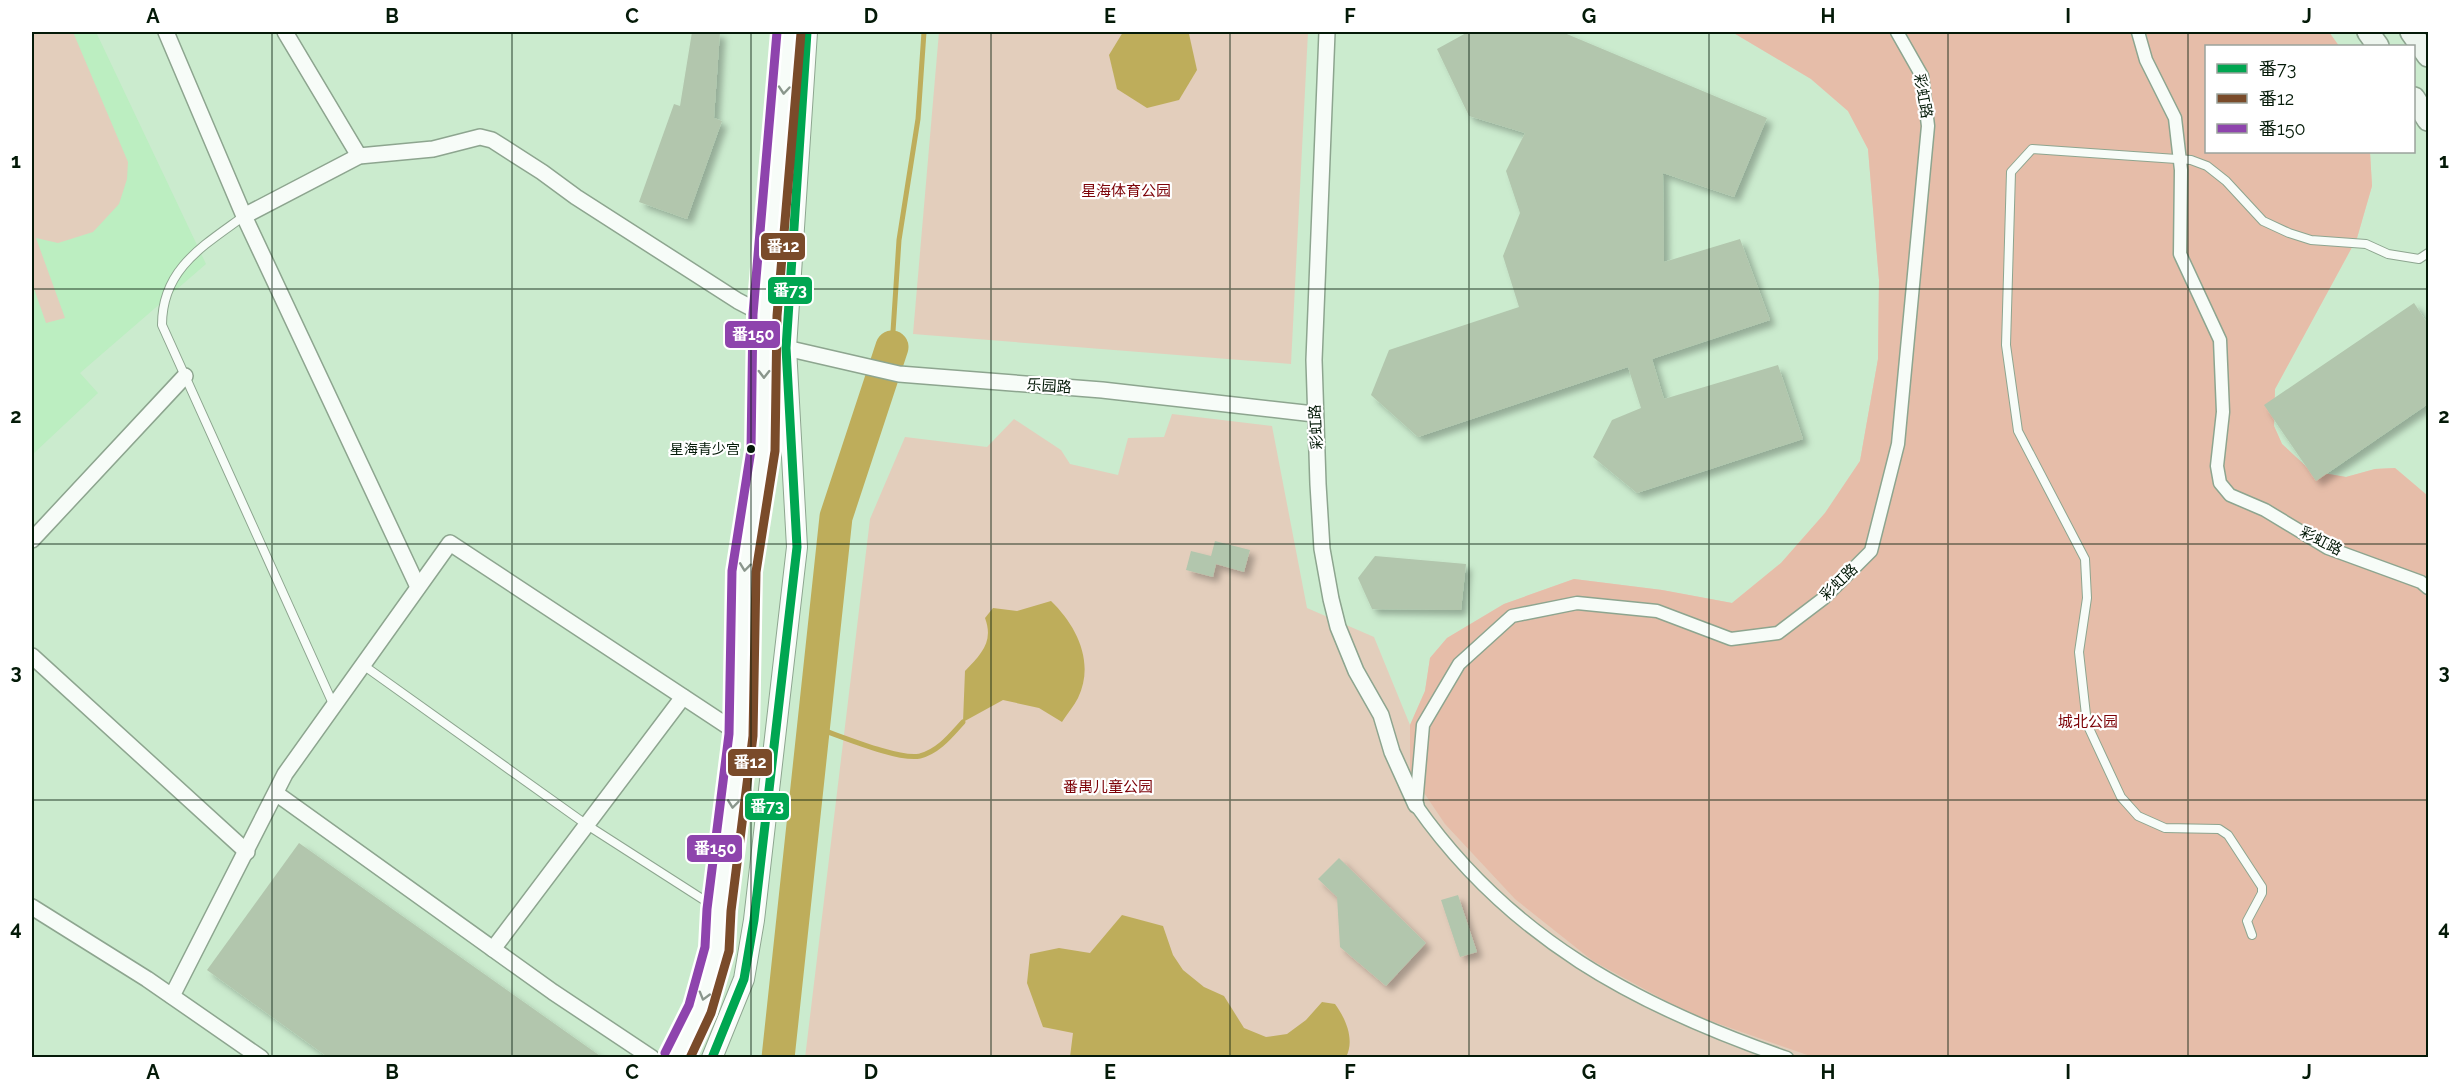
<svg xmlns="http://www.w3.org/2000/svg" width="2460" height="1089" font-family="Raleway,'Noto Sans SC',sans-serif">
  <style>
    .built { fill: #bceec1 }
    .green { fill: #e3cebc }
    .forest { fill: #e6bda9 }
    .water { fill: #bead5b }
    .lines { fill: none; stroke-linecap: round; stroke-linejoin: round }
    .stream { stroke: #bead5b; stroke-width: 5 }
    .river { stroke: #bead5b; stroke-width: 33 }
    .building { fill: #b2c6ad; filter: url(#shadow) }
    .service-casing { stroke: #8da58f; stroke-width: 10 }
    .pedestrian-casing { stroke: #8da58f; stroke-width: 15 }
    .minor-casing { stroke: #8da58f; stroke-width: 18 }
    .tertiary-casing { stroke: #8da58f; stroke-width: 22 }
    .secondary-casing { stroke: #8da58f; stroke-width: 24 }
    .service { stroke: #f7fcf8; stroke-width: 8 }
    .pedestrian { stroke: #f7fcf8; stroke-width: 12 }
    .minor { stroke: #f7fcf8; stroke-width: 15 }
    .tertiary { stroke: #f7fcf8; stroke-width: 20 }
    .secondary { stroke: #edf5ee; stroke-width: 21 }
    .bus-1-casing { stroke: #fff; stroke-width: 14 }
    .bus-2-casing { stroke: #fff; stroke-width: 14 }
    .bus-3-casing { stroke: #fff; stroke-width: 14 }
    .bus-1 { stroke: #00a651; stroke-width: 9 }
    .bus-2 { stroke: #7a4b2a; stroke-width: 9 }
    .bus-3 { stroke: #8e44ad; stroke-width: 9 }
    .oneway { stroke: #8a968c }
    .grid { fill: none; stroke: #041a08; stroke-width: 1.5; stroke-opacity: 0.55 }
    .bus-dot { fill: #041a08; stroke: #fff; stroke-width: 2 }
    .labels { text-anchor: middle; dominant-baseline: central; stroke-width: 4.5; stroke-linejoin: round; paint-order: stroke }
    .bus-label { font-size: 14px; fill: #041a08; stroke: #fff; text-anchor: end }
    .street-label { font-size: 15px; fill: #041a08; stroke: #fff }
    .park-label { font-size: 15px; fill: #7c0207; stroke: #fff }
    .line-badge { stroke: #fff; stroke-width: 2 }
    .badge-label { font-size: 16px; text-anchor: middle; font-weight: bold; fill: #fff }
    .neatline { fill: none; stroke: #041a08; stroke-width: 2 }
    .grid-label { font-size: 20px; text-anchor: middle; font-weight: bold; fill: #041a08 }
  </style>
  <defs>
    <filter id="shadow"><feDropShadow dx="5.5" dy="5.5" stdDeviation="3" flood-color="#0004"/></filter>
  </defs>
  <rect width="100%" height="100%" fill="#cbebce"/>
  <path class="built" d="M32,32H96L206,264L80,373L98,393L32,455Z"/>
  <g class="green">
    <path d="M32,32H73L128,162L127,179L119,204L93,232L58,243L36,238L65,318L46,323L32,283Z"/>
    <path d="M939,32H1308L1291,364L913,334Z"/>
    <path d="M1732,32H2329L2339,46H2206V152H2370L2372,186L2357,238L2275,389L2274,426L2282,444L2311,471L2346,477L2375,469L2395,468L2428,496V1057L805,1058L870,519L905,437L987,447L1014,419L1061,450L1070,464L1118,475L1128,438L1164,437L1172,414L1272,426L1307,608L1374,637L1410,725L1425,691L1430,658L1447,638L1504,604L1574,579L1662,590L1732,603L1781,563L1825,513L1860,461L1878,359L1879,280L1868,149L1848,111L1811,79Z"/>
  </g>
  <path class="forest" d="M1732,32H2329L2339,46H2206V152H2370L2372,186L2357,238L2275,389L2274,426L2282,444L2311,471L2346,477L2375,469L2395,468L2428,496V1057H1813L1688,1013L1593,961L1515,899L1445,824L1410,772V725L1425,691L1430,658L1447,638L1504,604L1574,579L1662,590L1732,603L1781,563L1825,513L1860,461L1878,359L1879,280L1868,149L1848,111L1811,79Z"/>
  <g class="water">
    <path d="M1123,32H1184L1189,34L1197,70L1179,100L1147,108L1117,89L1109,55Z"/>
    <path d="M1051,601C1077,626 1095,663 1078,698C1074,706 1067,714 1062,722L1039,708L1003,700L963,722L965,671C981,654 994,642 985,618L993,608L1017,611Z"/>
    <path d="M1122,915L1163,926L1173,955L1183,970L1204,987L1224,996L1244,1028L1266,1037L1287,1034L1306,1020L1322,1002L1335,1004C1346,1019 1355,1040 1346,1057H1070L1073,1033L1043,1027L1027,983L1030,954L1059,948L1090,953Z"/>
  </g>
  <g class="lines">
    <g class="stream">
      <path d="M892,347L899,240L918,119L924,32"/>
      <path d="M814,727C836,734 899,761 920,756C939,751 951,735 963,722"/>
    </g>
    <path class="river" d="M778,1058L836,517L892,347"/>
  </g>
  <g class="building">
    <path d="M692,32H720L714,118L722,121L687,219L639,202L674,104L680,106Z"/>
    <path d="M1468,32H1562L1767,118L1734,197L1663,173L1664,262L1740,239L1770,320L1652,359L1664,399L1778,365L1803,439L1637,493L1593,457L1612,420L1641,408L1628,367L1418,437L1371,395L1389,350L1519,307L1503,256L1520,213L1506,171L1525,133L1469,116L1437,49Z"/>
    <path d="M2414,303L2428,324V404L2316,481L2264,405Z"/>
    <path d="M1215,541L1250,550L1244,572L1216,564L1213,577L1186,570L1191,551L1211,556Z"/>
    <path d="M1375,556L1466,564L1461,610L1372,609L1358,578Z"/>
    <path d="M299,843L603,1058H329L207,970Z"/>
    <path d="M1339,858L1426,943L1386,986L1340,947L1337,897L1318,879Z"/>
    <path d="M1458,895L1477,952L1460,957L1441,900Z"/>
  </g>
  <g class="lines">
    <defs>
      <g id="service">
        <path d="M244,216C203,246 162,269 162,325L334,706"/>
        <path d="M363,665L587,825L718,909"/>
        <path d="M2252,935L2247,921L2262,893V887L2228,835L2219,829L2165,828L2138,816L2121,797L2087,724L2079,652L2087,598L2085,559L2018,431L2006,345L2011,172L2032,149L2191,160L2207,166L2226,181L2263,221L2289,233L2311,240L2366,244L2388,254L2419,259L2428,253"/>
      </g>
      <g id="pedestrian">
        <path d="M2138,32L2146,60L2175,118L2181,170L2180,254L2220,340L2223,412L2217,466L2220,483L2230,495L2265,510L2328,548L2421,582L2428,588"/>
        <path d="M1787,1058C1636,1006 1509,938 1416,805L1423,725L1459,664L1512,616L1577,603L1657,611L1731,639L1778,633L1824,598L1871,551L1898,444L1928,126L1922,76L1897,32"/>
      </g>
      <g id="minor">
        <path d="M166,32L244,216L418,587"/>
        <path d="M285,32L359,156"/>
        <path d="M1327,32L1314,360L1318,484L1322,549L1331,599L1338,627L1356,671L1381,715L1392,752L1416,805"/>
        <path d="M244,216L359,156L433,149L480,137L492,140L542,172L576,197L738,301L765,315L787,320"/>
        <path d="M786,348L899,374L1102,390L1314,414"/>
        <path d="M32,540L185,376"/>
        <path d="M32,656L247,852"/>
        <path d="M277,794L553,992L652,1058"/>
        <path d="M32,907L147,979L261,1058"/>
        <path d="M493,949L683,697"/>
        <path d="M172,996L285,774L450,543L741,735"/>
      </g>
      <g id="tertiary">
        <path d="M676,1058L700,1009L717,949L719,910L741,735L744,571L763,451L765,315L789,32"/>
        <path d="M712,1058L744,979L754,920L797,547L786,348L807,32"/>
      </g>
      <g id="secondary">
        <path d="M2368,32L2378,46"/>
        <path d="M2411,32L2428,56"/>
        <path d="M2414,98L2428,120"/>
      </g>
    </defs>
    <use href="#service" class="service-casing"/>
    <use href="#pedestrian" class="pedestrian-casing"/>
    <use href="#minor" class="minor-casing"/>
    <use href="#tertiary" class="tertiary-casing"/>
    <use href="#secondary" class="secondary-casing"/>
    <use href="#service" class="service"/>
    <use href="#pedestrian" class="pedestrian"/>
    <use href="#minor" class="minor"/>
    <use href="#tertiary" class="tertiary"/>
    <use href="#secondary" class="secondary"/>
    <defs>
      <path id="bus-1" d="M712,1058L744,979L754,920L797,547L786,348L807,32"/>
      <path id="bus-2" d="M690,1058L711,1013L729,951L731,911L753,736L756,572L775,451L777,316L801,33"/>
      <path id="bus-3" d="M665,1053L689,1005L705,947L707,909L729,734L732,571L751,450L753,314L777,32"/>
    </defs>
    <use href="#bus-1" class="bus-1-casing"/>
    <use href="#bus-2" class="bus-2-casing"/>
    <use href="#bus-3" class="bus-3-casing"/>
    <use href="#bus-1" class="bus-1"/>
    <use href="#bus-2" class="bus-2"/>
    <use href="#bus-3" class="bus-3"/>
  </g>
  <defs><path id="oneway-chevron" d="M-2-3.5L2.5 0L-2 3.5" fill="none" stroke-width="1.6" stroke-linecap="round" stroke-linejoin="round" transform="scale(1.5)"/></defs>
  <g class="oneway">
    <use href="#oneway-chevron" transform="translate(784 90) rotate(95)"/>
    <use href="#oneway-chevron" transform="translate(764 374) rotate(91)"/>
    <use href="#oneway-chevron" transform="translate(745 567) rotate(97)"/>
    <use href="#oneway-chevron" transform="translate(733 804) rotate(97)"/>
    <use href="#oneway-chevron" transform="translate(704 996) rotate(106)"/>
  </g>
  <path class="grid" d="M272,32V1058M512,32V1058M751,32V1058M991,32V1058M1230,32V1058M1469,32V1058M1709,32V1058M1948,32V1058M2188,32V1058M32,289H2428M32,544H2428M32,800H2428"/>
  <circle class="bus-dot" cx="751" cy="449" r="5"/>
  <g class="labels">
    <g class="bus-label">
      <text x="740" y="449">星海青少宫</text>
    </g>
    <g class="street-label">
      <text transform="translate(1923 96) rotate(80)">彩虹路</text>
      <text transform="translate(1049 386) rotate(4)">乐园路</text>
      <text transform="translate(1316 427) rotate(-93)">彩虹路</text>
      <text transform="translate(2321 541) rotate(27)">彩虹路</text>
      <text transform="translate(1839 582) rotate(-44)">彩虹路</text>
    </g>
    <g class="park-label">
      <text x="1126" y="191">星海体育公园</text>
      <text x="2088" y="722">城北公园</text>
      <text x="1108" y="787">番禺儿童公园</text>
    </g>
  </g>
  <g class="line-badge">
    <rect x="760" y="232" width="46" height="29" rx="6" fill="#7a4b2a"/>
    <rect x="767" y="276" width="46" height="29" rx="6" fill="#00a651"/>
    <rect x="724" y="320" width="57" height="29" rx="6" fill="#8e44ad"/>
    <rect x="727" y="748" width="46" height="29" rx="6" fill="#7a4b2a"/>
    <rect x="744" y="792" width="46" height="29" rx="6" fill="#00a651"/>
    <rect x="686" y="834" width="57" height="29" rx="6" fill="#8e44ad"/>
  </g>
  <g class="badge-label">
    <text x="783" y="252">番12</text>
    <text x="790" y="296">番73</text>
    <text x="753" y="340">番150</text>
    <text x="750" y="768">番12</text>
    <text x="767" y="812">番73</text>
    <text x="715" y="854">番150</text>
  </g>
  <rect width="2460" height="1089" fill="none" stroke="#ffffff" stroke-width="66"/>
  <rect x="2205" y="45" width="210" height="108" fill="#ffffff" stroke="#9ba39c" stroke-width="1.5"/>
  <rect x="2217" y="64" width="30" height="9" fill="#00a651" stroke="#9ba39c" stroke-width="1.5"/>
  <text x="2259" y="75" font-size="18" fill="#041a08">番73</text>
  <rect x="2217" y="94" width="30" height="9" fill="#7a4b2a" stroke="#9ba39c" stroke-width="1.5"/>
  <text x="2259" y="105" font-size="18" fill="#041a08">番12</text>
  <rect x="2217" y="124" width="30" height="9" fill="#8e44ad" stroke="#9ba39c" stroke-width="1.5"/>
  <text x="2259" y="135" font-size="18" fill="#041a08">番150</text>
  <rect x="33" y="33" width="2394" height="1023" class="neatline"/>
  <g class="grid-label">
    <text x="153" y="23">A</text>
    <text x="392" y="23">B</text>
    <text x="632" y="23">C</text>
    <text x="871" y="23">D</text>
    <text x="1110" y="23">E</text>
    <text x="1350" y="23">F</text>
    <text x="1589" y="23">G</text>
    <text x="1828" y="23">H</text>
    <text x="2068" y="23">I</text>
    <text x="2307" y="23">J</text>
    <text x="16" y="168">1</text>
    <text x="2444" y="168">1</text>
    <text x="16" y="423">2</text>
    <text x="2444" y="423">2</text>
    <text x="16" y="679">3</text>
    <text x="2444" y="679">3</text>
    <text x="16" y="935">4</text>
    <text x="2444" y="935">4</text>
    <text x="153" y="1079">A</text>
    <text x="392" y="1079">B</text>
    <text x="632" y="1079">C</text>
    <text x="871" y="1079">D</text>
    <text x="1110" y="1079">E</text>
    <text x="1350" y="1079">F</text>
    <text x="1589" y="1079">G</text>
    <text x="1828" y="1079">H</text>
    <text x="2068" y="1079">I</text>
    <text x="2307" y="1079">J</text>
  </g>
</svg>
